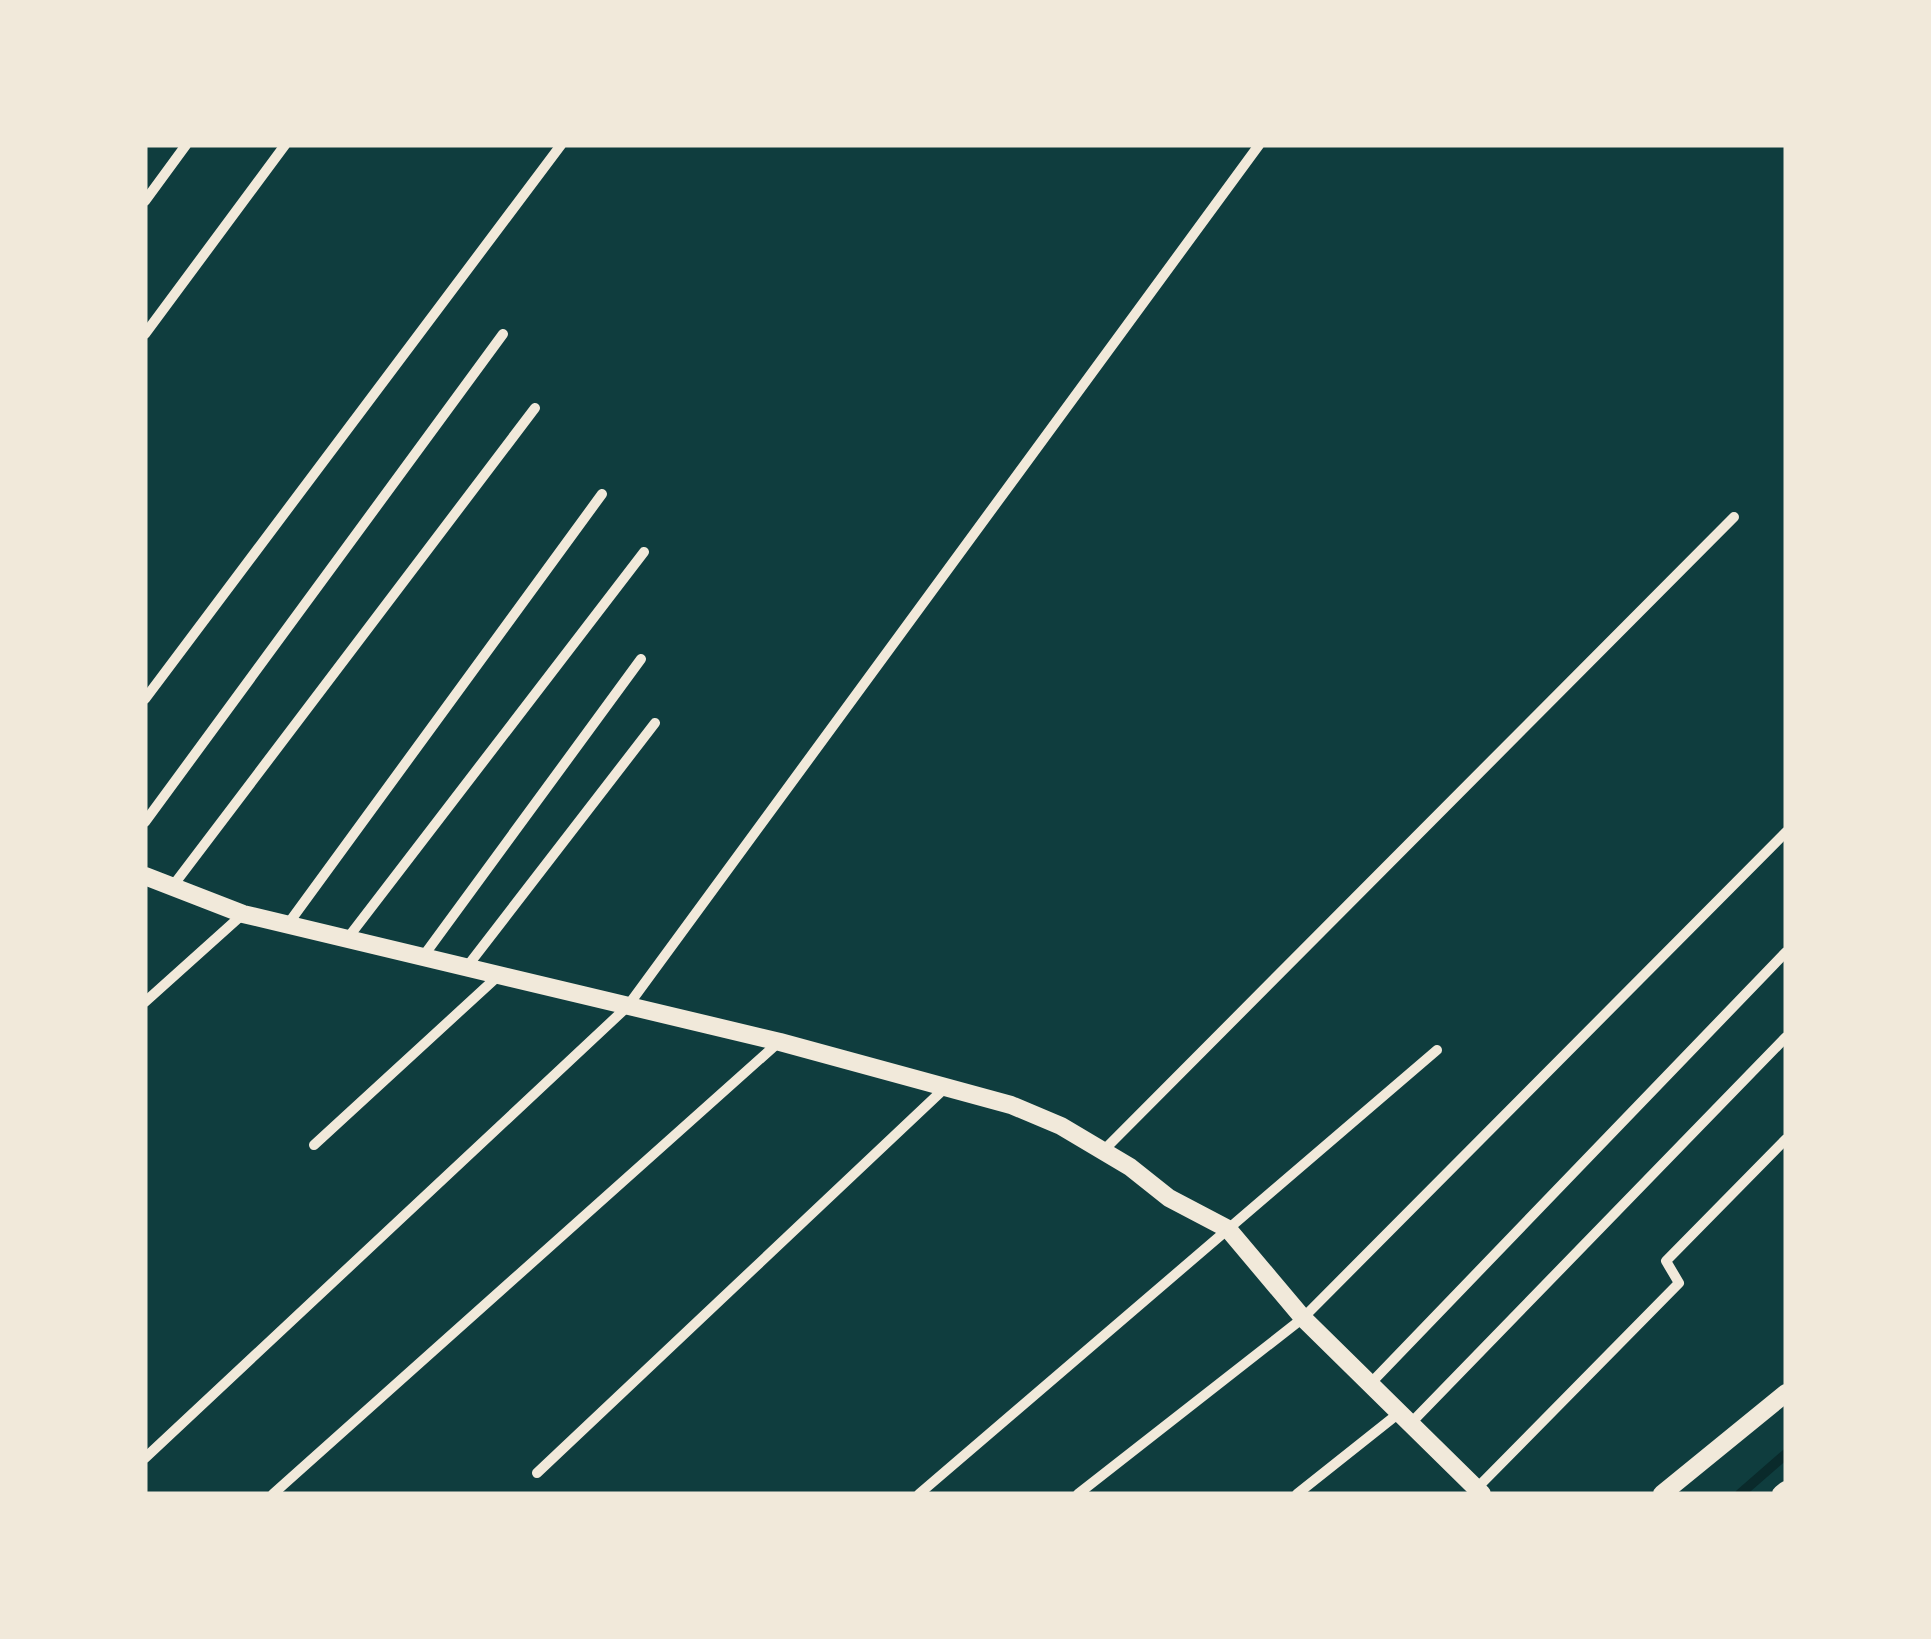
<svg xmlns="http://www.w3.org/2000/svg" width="1931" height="1639" font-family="'Archivo Narrow',sans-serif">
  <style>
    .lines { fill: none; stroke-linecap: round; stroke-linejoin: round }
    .stream { stroke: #0a2a2b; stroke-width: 10 }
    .minor { stroke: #f1e9da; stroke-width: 10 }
    .tertiary { stroke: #f1e9da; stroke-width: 18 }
  </style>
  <rect width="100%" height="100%" fill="#0f3d3e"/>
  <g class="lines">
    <path class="stream" d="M1740,1494L1786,1454"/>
    <g class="minor">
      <path d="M145,201L186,145"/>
      <path d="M145,334L285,145"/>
      <path d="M145,699L561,145"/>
      <path d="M145,822L503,334"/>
      <path d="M172,887L535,408"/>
      <path d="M288,924L602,494"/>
      <path d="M347,939L644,552"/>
      <path d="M422,958L641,659"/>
      <path d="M466,968L655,723"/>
      <path d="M145,1002L243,914"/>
      <path d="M314,1145L497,977"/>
      <path d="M1104,1150L1734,517"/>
      <path d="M1370,1384L1786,952"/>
      <path d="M1411,1423L1786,1037"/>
      <path d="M145,1458L627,1007L1259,145"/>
      <path d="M537,1473L946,1087"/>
      <path d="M1477,1488L1679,1283L1666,1261L1786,1139"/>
      <path d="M273,1494L779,1042"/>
      <path d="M919,1494L1437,1050"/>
      <path d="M1078,1494L1303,1318L1786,832"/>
      <path d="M1297,1494L1399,1413"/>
    </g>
    <g class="tertiary">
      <path d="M145,876L243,914L780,1042L1011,1105L1061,1126L1130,1167L1169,1198L1228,1229L1303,1318L1482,1494"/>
      <path d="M1662,1494L1786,1393"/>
      <path d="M1781,1494L1786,1490"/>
    </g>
  </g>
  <rect width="1931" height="1639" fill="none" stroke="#f1e9da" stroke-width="295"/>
</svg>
